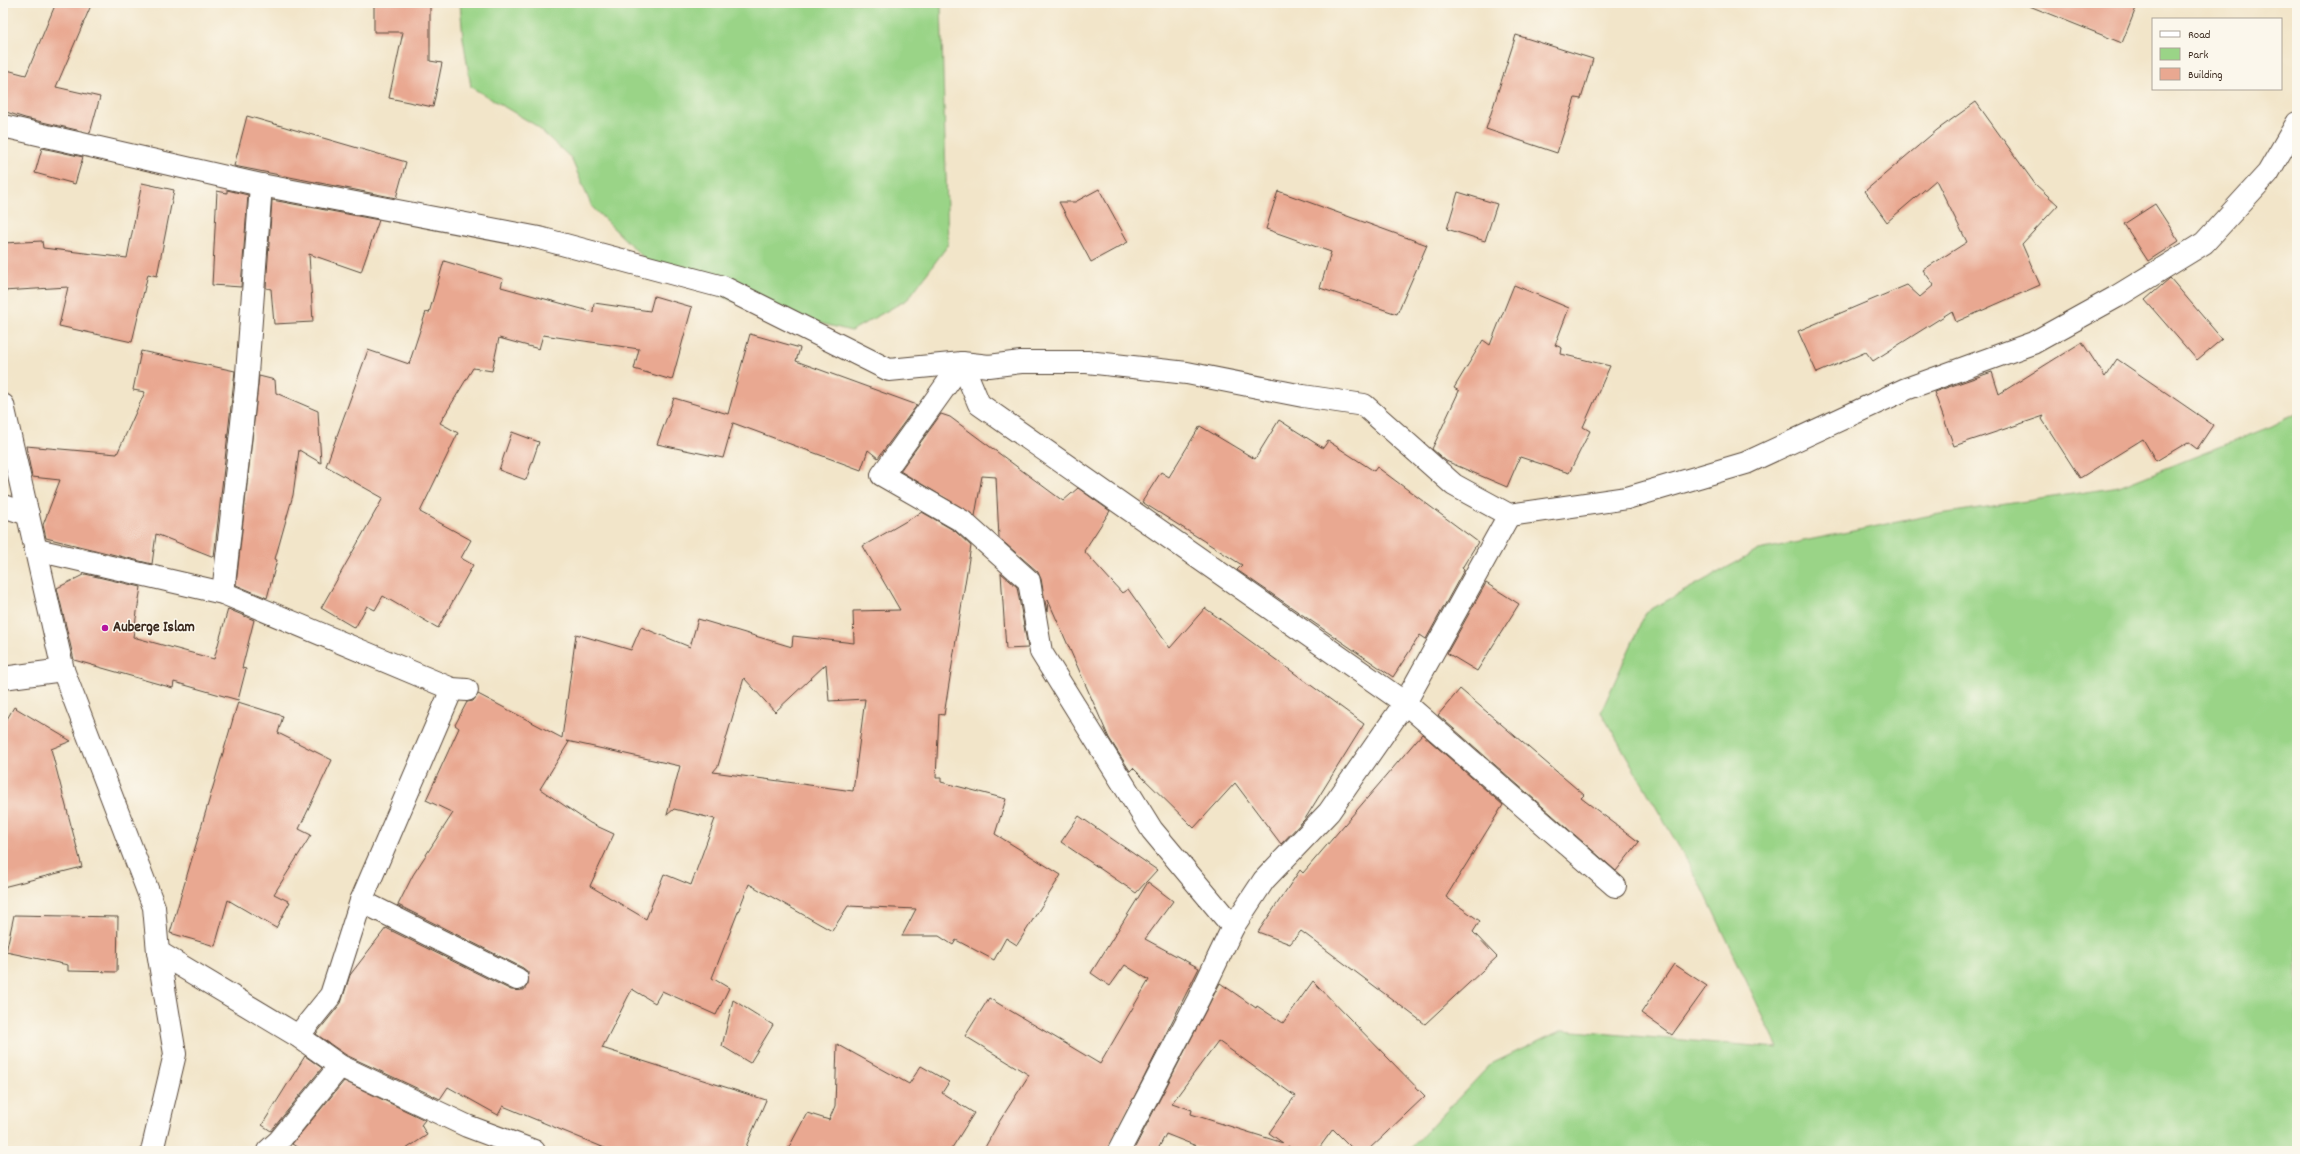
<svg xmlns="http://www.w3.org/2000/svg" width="2300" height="1154" font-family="Dekko,sans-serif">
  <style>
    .green { fill: #9ad487; stroke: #6a7f52 }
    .building { fill: #e9a891; fill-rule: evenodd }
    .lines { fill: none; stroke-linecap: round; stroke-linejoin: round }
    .street-casing { stroke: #564638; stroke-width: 24 }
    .secondary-casing { stroke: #564638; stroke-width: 24 }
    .street { stroke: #fff; stroke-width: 22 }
    .secondary { stroke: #fff; stroke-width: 22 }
    .poi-dot { fill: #b5179e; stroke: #fbf7ec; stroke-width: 1.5 }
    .labels { text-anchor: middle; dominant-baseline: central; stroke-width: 3; stroke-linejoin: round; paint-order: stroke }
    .poi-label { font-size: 15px; font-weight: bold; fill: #3b2a1e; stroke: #fbf7ec; text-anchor: start }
  </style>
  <rect width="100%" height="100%" fill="#fbf7ec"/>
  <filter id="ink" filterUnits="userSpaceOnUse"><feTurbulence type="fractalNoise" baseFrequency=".025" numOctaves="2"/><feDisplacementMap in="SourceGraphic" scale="8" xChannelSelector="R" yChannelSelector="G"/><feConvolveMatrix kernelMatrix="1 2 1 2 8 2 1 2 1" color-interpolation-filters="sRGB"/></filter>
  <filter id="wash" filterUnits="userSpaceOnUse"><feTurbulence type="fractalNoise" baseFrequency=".012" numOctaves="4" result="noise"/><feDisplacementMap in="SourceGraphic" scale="16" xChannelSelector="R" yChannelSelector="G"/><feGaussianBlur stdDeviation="0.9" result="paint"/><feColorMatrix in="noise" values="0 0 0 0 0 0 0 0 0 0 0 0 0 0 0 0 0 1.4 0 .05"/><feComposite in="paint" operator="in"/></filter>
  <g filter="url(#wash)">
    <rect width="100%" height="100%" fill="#f2e5c9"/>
    <g class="green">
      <path d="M460,3H941L948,245L908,299L851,331L730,300L650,264L592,207L571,158L535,125L471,87L463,38Z"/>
      <path d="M2297,413V1151H1408L1491,1064L1562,1030L1778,1048L1701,885L1601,712L1646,612L1759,550L1927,516L2119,487L2272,426Z"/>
    </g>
    <g id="blocks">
      <g class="building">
        <path d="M56,3H92L56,87L100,97L90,133L25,118L3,111V69L26,75Z"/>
        <path d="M374,3H430V61L442,63L433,107L389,98L403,32H374Z"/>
        <path d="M2027,3H2138L2122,43L2027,5Z"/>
        <path d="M1516,35L1593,59L1581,99L1575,98L1557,153L1486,129Z"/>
        <path d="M1976,102L2035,184L2058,205L2022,244L2040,285L1956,322L1952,311L1873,361L1866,352L1817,373L1798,331L1907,285L1920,297L1934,285L1923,270L1967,242L1936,180L1887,222L1865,191L1937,130Z"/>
        <path d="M247,116L406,162L396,198L234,166Z"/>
        <path d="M42,148L83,157L75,184L35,173Z"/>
        <path d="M142,183L174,190L157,276L148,274L132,342L59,326L68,287L3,291V243L42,241L43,248L127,258Z"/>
        <path d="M1099,189L1128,242L1091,262L1059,202H1075Z"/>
        <path d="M227,190L248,195L241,287L212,285L217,191L227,193Z"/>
        <path d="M1278,191L1427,245L1397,314L1320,288L1331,252L1266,229Z"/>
        <path d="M1458,192L1497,204L1485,241L1447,229Z"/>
        <path d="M272,200L379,220L361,272L309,254L313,322L274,324L271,289L266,288Z"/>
        <path d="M2155,204L2179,241L2148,261L2124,224Z"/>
        <path d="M444,261L503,279L501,287L593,312L594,303L650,311L654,296L692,307L672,380L634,369L639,349L543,335L539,349L499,338L492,371L473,368L440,423L458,433L420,512L471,540L461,558L473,565L438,628L383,596L375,610L367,606L355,628L321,608L383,498L326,466L368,350L409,364L426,312L429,313Z"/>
        <path d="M2170,278L2222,339L2197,360L2145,300Z"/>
        <path d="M1514,285L1569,308L1555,345L1562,348L1561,354L1610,366L1583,427L1590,431L1569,473L1520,457L1507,487L1446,461L1432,449L1459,391L1454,388L1483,340L1490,345Z"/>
        <path d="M750,334L800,348L796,361L917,405L878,458L868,450L861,470L733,423L723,458L657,444L674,398L728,414Z"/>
        <path d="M2082,342L2105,377L2117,359L2213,425L2197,449L2188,442L2156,461L2143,439L2080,478L2042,419L2044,416L1954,446L1934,392L1992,372L1999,394Z"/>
        <path d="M141,351L235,371L214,557L156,534L152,564L46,538L43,525L60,480L32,477L26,446L117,454L145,392L133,390Z"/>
        <path d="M259,376L275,380L276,393L318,411L321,463L299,450L293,495L275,559L277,560L267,598L236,585Z"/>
        <path d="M941,414L950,417L1063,501L1078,488L1110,511L1084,551L1122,593L1128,589L1170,648L1205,608L1364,724L1305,819L1281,844L1235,783L1194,828L1133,768L1130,771L1109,738L1048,600L1047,612L1041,579L1038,572L999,538L996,477L982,476L975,516L900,471Z"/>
        <path d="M1279,420L1323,448L1328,441L1374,471L1377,467L1478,542L1462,568L1464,570L1426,639L1420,635L1393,677L1237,570L1242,565L1142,502L1161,472L1169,477L1200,426L1255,459Z"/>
        <path d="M512,432L539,442L526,480L499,470Z"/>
        <path d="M922,512L955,531L971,546L944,715L939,714L936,778H941V782L1006,799L995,834L1061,875L1017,945L1006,938L994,960L956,940L953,945L939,936H902L916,909L848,906L832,931L749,884L712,978L729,988L716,1015L662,991L655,1003L632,989L602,1048L766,1100L744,1151H612L503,1106L498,1115L448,1087L440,1099L346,1055L316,1034L341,1003L350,975L386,928L511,990H524L528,984V972L523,968L398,905L413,875L453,813L426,800L459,728L455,725L467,702L473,701L478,694L562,738L576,634L631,650L641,627L690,647L698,619L792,647L793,636L854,643L853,611L900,610L863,546ZM826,664L829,701L865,699L853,791L713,772L718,766L744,678L775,712ZM567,741L680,766L667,815L674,809L715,819L691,885L664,874L646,919L590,886L614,834L590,823L540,789L569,742Z"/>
        <path d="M1001,573L1017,587L1028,648L1006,649Z"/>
        <path d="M85,574L141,587L133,637L214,659L228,609L254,620L242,668L246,669L238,700L174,682L173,688L74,660L57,588Z"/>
        <path d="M1486,583L1519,604L1477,671L1447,653Z"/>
        <path d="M1460,689L1584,795L1581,798L1639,842L1616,871L1438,715Z"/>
        <path d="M238,702L283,716L278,733L332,760L299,829L311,835L274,894L290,902L276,928L228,900L215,946L170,933Z"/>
        <path d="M14,707L71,741L51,749L82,867L3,887V726Z"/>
        <path d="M1422,734L1503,805L1446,897L1480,921L1473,932L1497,957L1425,1024L1301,931L1290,944L1258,932L1300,870L1303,873Z"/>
        <path d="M1079,816L1157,870L1136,893L1061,842Z"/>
        <path d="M1148,882L1173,901L1145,939L1199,968L1107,1151H983L999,1122L1029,1075L965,1036L989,998L1100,1064L1149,980L1125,965L1110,986L1091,973Z"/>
        <path d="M14,915L118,917L117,972L68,971V965L6,952Z"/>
        <path d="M1674,964L1707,986L1672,1035L1641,1013Z"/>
        <path d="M1313,981L1425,1096L1367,1151H1355L1333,1129L1317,1151H1295L1288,1146L1287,1151H1209L1166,1134L1157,1151H1133L1220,983L1256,1008L1257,1006L1283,1023ZM1218,1041L1295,1096L1269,1133L1283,1143L1191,1114L1192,1110L1172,1103Z"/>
        <path d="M733,1000L773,1025L750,1063L722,1046Z"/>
        <path d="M837,1044L909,1084L921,1066L949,1082L942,1093L974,1113L950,1151H787L807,1113L829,1120L835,1106Z"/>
        <path d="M305,1056L322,1068L271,1131L262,1125Z"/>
        <path d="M344,1081L425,1120L421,1125L427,1135L403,1151H303L292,1144Z"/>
      </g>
    </g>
  </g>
  <g filter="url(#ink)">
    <use href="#blocks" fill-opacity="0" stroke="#564638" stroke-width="1"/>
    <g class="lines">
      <defs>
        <g id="street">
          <path d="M3,126L261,185L539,238L723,287L889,370L962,363L979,404L1405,703L1615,886"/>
          <path d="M3,506L28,514"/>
          <path d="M37,550L223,593L452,689L467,690"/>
          <path d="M223,593L246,387L261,185"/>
          <path d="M3,678L63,670"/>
          <path d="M361,901L517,979"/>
          <path d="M1233,927L1152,830L1041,652L1029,581L962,521L882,475L962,363L989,366L1021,362H1087L1187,373L1303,396L1364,405L1454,485L1509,515L1627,498L1746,463L1906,389L2033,343L2116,297L2204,243L2268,173L2297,123"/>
          <path d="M158,952L298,1036L340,1066L467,1126L534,1151"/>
          <path d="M298,1036L331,995L361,901L452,689"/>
          <path d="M268,1151L279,1141L340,1066"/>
          <path d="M1119,1151L1198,1000L1233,927L1264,880L1329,812L1405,703L1509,515"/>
        </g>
        <path id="secondary" d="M3,405L63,670L154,907L158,952L175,1054L152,1151"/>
      </defs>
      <use href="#street" class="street-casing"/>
      <use href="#secondary" class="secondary-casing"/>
      <use href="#street" class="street"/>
      <use href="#secondary" class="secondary"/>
    </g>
  </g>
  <circle class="poi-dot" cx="105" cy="628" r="4"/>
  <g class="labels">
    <g class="poi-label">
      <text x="113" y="628">Auberge Islam</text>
    </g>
  </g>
  <rect width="2300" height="1154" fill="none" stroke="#fbf7ec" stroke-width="16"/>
  <rect x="2152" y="18" width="130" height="72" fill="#fbf7ec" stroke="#aea59a"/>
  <rect x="2160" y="31" width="20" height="6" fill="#ffffff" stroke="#aea59a"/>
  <text x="2188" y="38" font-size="12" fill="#3b2a1e">Road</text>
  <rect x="2160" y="48" width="20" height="12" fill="#9ad487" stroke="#aea59a"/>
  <text x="2188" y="58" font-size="12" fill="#3b2a1e">Park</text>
  <rect x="2160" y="68" width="20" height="12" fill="#e9a891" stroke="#aea59a"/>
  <text x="2188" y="78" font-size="12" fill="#3b2a1e">Building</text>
</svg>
